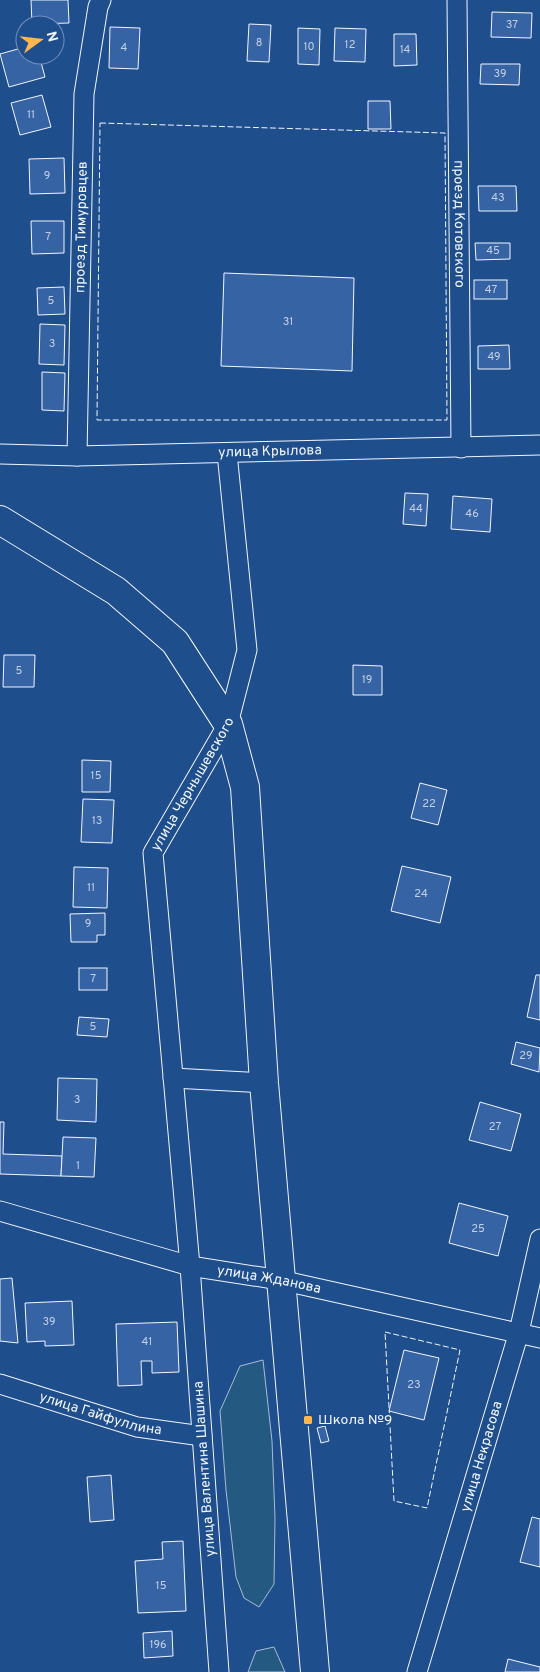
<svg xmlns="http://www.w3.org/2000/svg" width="540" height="1672" font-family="Overpass,sans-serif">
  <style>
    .green { fill: #245a82; stroke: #a8bbd7 }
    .building { fill: #3563a3; stroke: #f2f6ff }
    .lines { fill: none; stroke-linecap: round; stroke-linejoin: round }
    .street-casing { stroke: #f2f6ff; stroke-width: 21 }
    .secondary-casing { stroke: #f2f6ff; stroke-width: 30 }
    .street { stroke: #1f4e8c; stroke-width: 19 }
    .secondary { stroke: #1f4e8c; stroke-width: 28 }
    .fence { stroke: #f2f6ff; stroke-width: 1; stroke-dasharray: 6 2.5; stroke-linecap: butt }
    .poi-dot { fill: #ffb74d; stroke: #1f4e8c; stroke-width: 2 }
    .labels { text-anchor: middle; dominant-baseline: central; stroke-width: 4; stroke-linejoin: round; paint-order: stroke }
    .number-label { font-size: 11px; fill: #c3d1e8 }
    .street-label { font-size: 14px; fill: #f2f6ff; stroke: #1f4e8c }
    .poi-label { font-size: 14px; fill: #f2f6ff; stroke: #1f4e8c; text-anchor: start }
  </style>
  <rect width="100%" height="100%" fill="#1f4e8c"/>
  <g class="green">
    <path d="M263,1360L272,1441L275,1518L274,1584L259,1607L244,1598L236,1577L226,1490L220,1411L240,1366Z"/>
    <path d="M274,1647L285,1672H248L256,1651Z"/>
  </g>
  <g class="building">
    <path d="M31,0H68L69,23L32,24Z"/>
    <path d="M492,12L532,13L531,38L491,37Z"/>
    <path d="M249,24L271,25L269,62L247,61Z"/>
    <path d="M110,27L140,28L138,69L109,68Z"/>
    <path d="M298,28L320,29L319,65L298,64Z"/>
    <path d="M335,28L366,29L365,62L334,61Z"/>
    <path d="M394,34H416L417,65L394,66Z"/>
    <path d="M25,47V55H39L45,77L9,87L0,54Z"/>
    <path d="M481,64H520L519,85L480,84Z"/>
    <path d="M42,95L51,127L20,135L11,103Z"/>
    <path d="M368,101H390L391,129H368Z"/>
    <path d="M64,158L65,193L30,194L29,159Z"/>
    <path d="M478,186H516L517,211H479Z"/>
    <path d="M31,221H64V253L32,254Z"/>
    <path d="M475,243H510V259L476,260Z"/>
    <path d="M224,273L354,278L352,371L221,366Z"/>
    <rect x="474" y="280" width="33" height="19"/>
    <path d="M64,287L65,314L38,315L37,288Z"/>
    <path d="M40,324L65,325L64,365L39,364Z"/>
    <path d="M509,345L510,369H478V346Z"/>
    <path d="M42,372L65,373L64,411L42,410Z"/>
    <path d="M405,493L428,494L426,526L403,524Z"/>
    <path d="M453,496L492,499L490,532L451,529Z"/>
    <path d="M4,655H35L34,687H3Z"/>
    <path d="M353,665L382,666V695H353Z"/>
    <path d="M82,760L111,761L110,792H82Z"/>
    <path d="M420,783L447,790L438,825L411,818Z"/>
    <path d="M83,799L114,800L112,843L81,842Z"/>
    <path d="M402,866L451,877L440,923L391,911Z"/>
    <path d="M74,867L108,868L107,908L73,907Z"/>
    <path d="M105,913V935H97V942H71L70,914Z"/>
    <rect x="79" y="968" width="28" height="22"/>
    <path d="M536,975H540V1020L527,1017Z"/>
    <path d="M79,1017L109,1019L107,1037L77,1035Z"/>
    <path d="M516,1042L540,1048L539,1072L511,1064Z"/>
    <path d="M58,1078L97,1079L96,1122L57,1120Z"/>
    <path d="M480,1102L521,1114L511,1151L469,1140Z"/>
    <path d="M0,1122H4L3,1154L62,1156L61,1176L0,1174Z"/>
    <path d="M63,1137L96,1138L94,1177L61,1176Z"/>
    <path d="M459,1203L508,1216L498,1256L449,1243Z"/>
    <path d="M12,1278L18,1343L0,1341V1279Z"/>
    <path d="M72,1301L74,1345L45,1346V1341L27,1342L25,1303Z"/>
    <path d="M177,1322L179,1372L152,1373V1361H141L142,1385L118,1386L116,1324Z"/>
    <path d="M404,1350L439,1358L424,1420L389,1411Z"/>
    <path d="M325,1426L329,1441L321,1443L317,1428Z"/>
    <path d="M111,1475L114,1520L90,1522L87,1477Z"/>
    <path d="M532,1517L540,1519V1567L520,1562Z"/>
    <path d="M183,1541L186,1611L138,1613L135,1561L163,1559L162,1542Z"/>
    <path d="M172,1631L173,1656L144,1658L143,1633Z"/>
    <path d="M508,1659L540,1667V1672H505Z"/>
  </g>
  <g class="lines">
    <defs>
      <g id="street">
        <path id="s1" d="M457,0L461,448"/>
        <path id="s2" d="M0,454L77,456L540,445"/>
        <path id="s3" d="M77,456L84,94L98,7L101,0"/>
        <path d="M173,1078L264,1083"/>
        <path id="s4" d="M0,1211L190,1266L280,1280L540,1338"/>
        <path id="s5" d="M0,1384L137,1427L202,1436"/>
        <path id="s6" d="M219,1672L190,1266L153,853L228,724L247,650L227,453"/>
        <path id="s7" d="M417,1672L519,1332L540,1239"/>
      </g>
      <path id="secondary" d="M0,520L116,591L175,642L228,724L245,787L264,1083L315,1672"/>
    </defs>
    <use href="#street" class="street-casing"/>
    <use href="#secondary" class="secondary-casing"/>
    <use href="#street" class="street"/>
    <use href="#secondary" class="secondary"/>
    <g class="fence">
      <path d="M100,123L445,133L447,420H97Z"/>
      <path d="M385,1332L460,1350L427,1508L394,1501Z"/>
    </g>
  </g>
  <rect class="poi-dot" x="303" y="1415" width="10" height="10" rx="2.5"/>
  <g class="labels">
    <g class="number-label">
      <text x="512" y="25">37</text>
      <text x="259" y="43">8</text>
      <text x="350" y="45">12</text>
      <text x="309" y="47">10</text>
      <text x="124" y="48">4</text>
      <text x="405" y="50">14</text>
      <text x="500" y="74">39</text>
      <text x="31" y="115">11</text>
      <text x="47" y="176">9</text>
      <text x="498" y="198">43</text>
      <text x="48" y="237">7</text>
      <text x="493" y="251">45</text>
      <text x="491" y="290">47</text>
      <text x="51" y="301">5</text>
      <text x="288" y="322">31</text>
      <text x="52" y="344">3</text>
      <text x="494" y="357">49</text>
      <text x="416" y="509">44</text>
      <text x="472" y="514">46</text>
      <text x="19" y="671">5</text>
      <text x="367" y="680">19</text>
      <text x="96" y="776">15</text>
      <text x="429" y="804">22</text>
      <text x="97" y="821">13</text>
      <text x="91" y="888">11</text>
      <text x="421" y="894">24</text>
      <text x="88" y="924">9</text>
      <text x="93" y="979">7</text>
      <text x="93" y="1027">5</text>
      <text x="526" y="1056">29</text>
      <text x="77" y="1100">3</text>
      <text x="495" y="1127">27</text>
      <text x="78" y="1166">1</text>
      <text x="478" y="1229">25</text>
      <text x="49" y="1322">39</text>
      <text x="147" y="1342">41</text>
      <text x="414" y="1385">23</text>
      <text x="161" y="1586">15</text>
      <text x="158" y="1645">196</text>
    </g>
    <g class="street-label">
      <text stroke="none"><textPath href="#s1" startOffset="224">проезд Котовского</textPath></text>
      <text stroke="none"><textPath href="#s3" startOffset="229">проезд Тимуровцев</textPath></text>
      <text stroke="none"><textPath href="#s2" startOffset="270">улица Крылова</textPath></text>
      <text stroke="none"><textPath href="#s6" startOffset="901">улица Чернышевского</textPath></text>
      <text stroke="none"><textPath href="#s4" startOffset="278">улица Жданова</textPath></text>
      <text stroke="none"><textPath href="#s5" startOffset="105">улица Гайфуллина</textPath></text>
      <text stroke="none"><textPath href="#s7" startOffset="225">улица Некрасова</textPath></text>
      <text transform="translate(205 1469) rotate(-94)">улица Валентина Шашина</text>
    </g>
    <g class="poi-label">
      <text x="318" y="1420">Школа №9</text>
    </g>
  </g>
  <g transform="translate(40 40) rotate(75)"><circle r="24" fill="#1f4e8c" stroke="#7391ba"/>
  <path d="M0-4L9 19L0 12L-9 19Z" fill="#ffb74d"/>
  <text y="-8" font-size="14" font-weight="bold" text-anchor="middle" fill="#f2f6ff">N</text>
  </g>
</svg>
